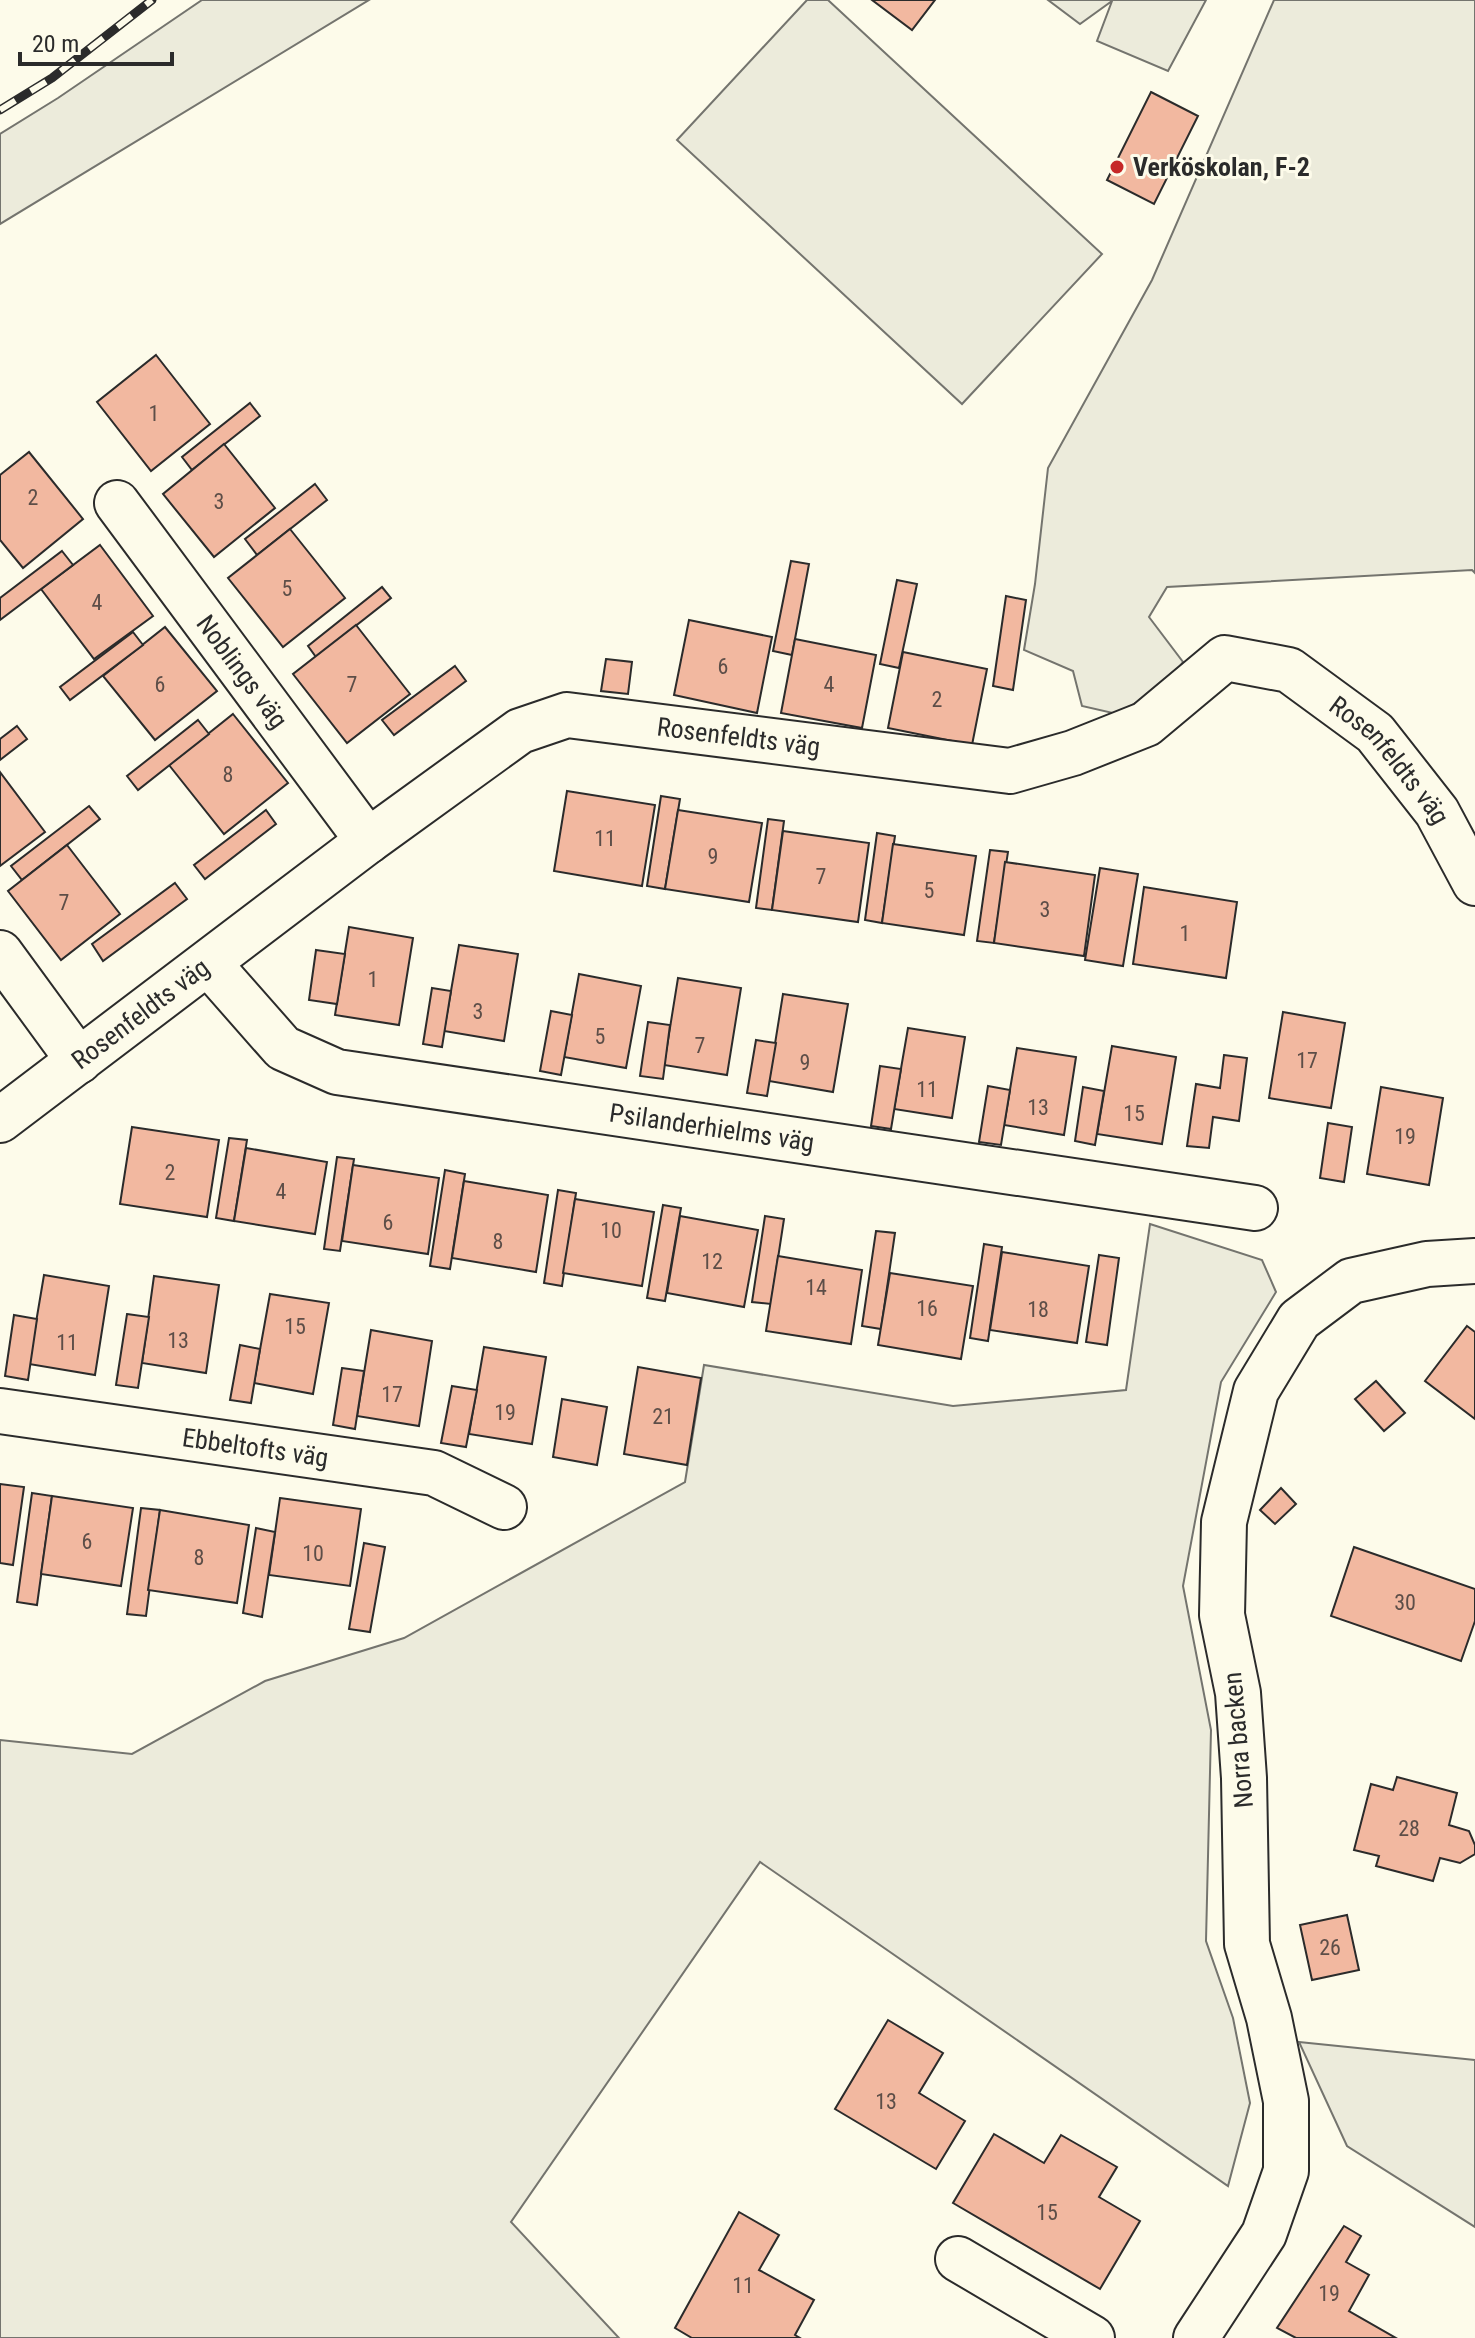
<svg xmlns="http://www.w3.org/2000/svg" width="1475" height="2338" font-family="'Roboto Condensed',sans-serif">
  <style>
    .green { fill: #ecebdb; stroke: #74746e; stroke-width: 2 }
    .building { fill: #f2b8a0; stroke: #2b2b2b; stroke-width: 2 }
    .lines { fill: none; stroke-linecap: round; stroke-linejoin: round }
    .minor-casing { stroke: #2b2b2b; stroke-width: 48 }
    .minor { stroke: #fdfbea; stroke-width: 44 }
    .rail-casing { stroke: #2b2b2b; stroke-width: 9 }
    .rail { stroke: #fdfbea; stroke-width: 6; stroke-dasharray: 18; stroke-linecap: butt }
    .poi-dot { fill: #c62828; stroke: #fdfbea; stroke-width: 3 }
    .labels { text-anchor: middle; dominant-baseline: central; stroke-width: 6; stroke-linejoin: round; paint-order: stroke }
    .number-label { font-size: 22px; fill: #5d4e48 }
    .poi-label { font-size: 26px; font-weight: bold; fill: #2b2b2b; stroke: #fdfbea; text-anchor: start }
    .street-label { font-size: 26px; fill: #2b2b2b; stroke: #fdfbea }
  </style>
  <rect width="100%" height="100%" fill="#fdfbea"/>
  <g class="green">
    <path d="M202,0H369L0,224V134L58,98Z"/>
    <path d="M807,0H828L1102,254L962,404L677,140Z"/>
    <path d="M1048,0H1206L1168,71L1097,41L1112,1L1080,24Z"/>
    <path d="M1274,0H1475V573L1472,570L1167,587L1149,617L1183,662L1164,686L1117,714L1082,706L1073,671L1024,650L1035,584L1048,468L1152,280Z"/>
    <path d="M1150,1224L1262,1260L1276,1292L1221,1382L1183,1586L1211,1730L1206,1941L1233,2018L1250,2103L1228,2186L760,1862L511,2222L619,2338H0V1740L132,1754L265,1681L404,1638L685,1482L704,1365L953,1406L1126,1390Z"/>
    <path d="M1299,2042L1475,2060V2227L1347,2146Z"/>
  </g>
  <g class="building">
    <path d="M872,0H935L912,30Z"/>
    <path d="M1151,92L1198,116L1154,204L1107,180Z"/>
    <path d="M156,355L210,424L151,471L97,402Z"/>
    <path d="M250,403L260,416L192,470L182,457Z"/>
    <path d="M224,444L275,508L214,557L163,494Z"/>
    <path d="M29,452L83,519L23,568L0,540V475Z"/>
    <path d="M315,484L327,500L257,555L245,539Z"/>
    <path d="M290,529L345,598L283,647L228,578Z"/>
    <path d="M100,545L153,616L94,659L41,589Z"/>
    <path d="M62,551L73,565L0,620V598Z"/>
    <path d="M791,561L809,564L792,655L773,651Z"/>
    <path d="M897,580L917,584L899,668L880,664Z"/>
    <path d="M382,587L391,598L316,657L308,646Z"/>
    <path d="M1006,596L1026,600L1013,690L993,686Z"/>
    <path d="M689,620L772,637L757,713L674,695Z"/>
    <path d="M356,625L410,694L347,743L293,674Z"/>
    <path d="M165,627L217,691L155,740L103,676Z"/>
    <path d="M133,632L143,645L70,700L60,687Z"/>
    <path d="M795,639L876,655L862,728L781,713Z"/>
    <path d="M903,652L987,669L972,745L888,728Z"/>
    <path d="M606,659L632,662L628,694L601,691Z"/>
    <path d="M455,666L466,681L394,735L382,720Z"/>
    <path d="M233,714L288,783L224,834L169,765Z"/>
    <path d="M198,720L209,734L138,790L127,776Z"/>
    <path d="M17,726L27,739L0,760V739Z"/>
    <path d="M0,772L45,832L0,866Z"/>
    <path d="M567,791L655,805L642,886L554,871Z"/>
    <path d="M661,796L680,799L665,889L647,886Z"/>
    <path d="M89,806L100,819L22,880L11,866Z"/>
    <path d="M266,810L276,824L205,879L194,865Z"/>
    <path d="M678,810L762,823L749,902L665,889Z"/>
    <path d="M768,819L784,821L772,910L756,908Z"/>
    <path d="M783,831L869,843L858,922L772,910Z"/>
    <path d="M877,833L895,836L882,923L865,920Z"/>
    <path d="M893,844L976,856L964,935L882,923Z"/>
    <path d="M67,845L120,914L61,960L8,891Z"/>
    <path d="M990,850L1008,852L994,943L977,941Z"/>
    <path d="M1005,862L1095,875L1084,956L994,943Z"/>
    <path d="M1100,868L1138,874L1123,966L1085,960Z"/>
    <path d="M175,883L187,899L103,961L92,944Z"/>
    <path d="M1144,887L1237,902L1226,978L1133,964Z"/>
    <path d="M349,927L413,938L399,1025L335,1015Z"/>
    <path d="M459,945L518,954L504,1041L444,1031Z"/>
    <path d="M316,950L345,954L337,1004L309,1000Z"/>
    <path d="M579,974L641,986L626,1068L564,1057Z"/>
    <path d="M678,978L741,988L727,1075L664,1065Z"/>
    <path d="M432,988L451,991L442,1047L423,1044Z"/>
    <path d="M783,994L848,1004L833,1092L769,1081Z"/>
    <path d="M551,1011L572,1015L561,1075L540,1071Z"/>
    <path d="M1283,1012L1345,1023L1331,1108L1269,1098Z"/>
    <path d="M648,1022L670,1025L663,1079L640,1076Z"/>
    <path d="M908,1028L965,1037L952,1118L894,1109Z"/>
    <path d="M756,1040L776,1043L767,1096L747,1093Z"/>
    <path d="M1112,1046L1176,1057L1162,1144L1097,1134Z"/>
    <path d="M1017,1048L1076,1057L1064,1135L1004,1125Z"/>
    <path d="M1224,1055L1247,1058L1239,1121L1213,1117L1209,1148L1187,1146L1196,1084L1220,1088Z"/>
    <path d="M880,1066L901,1069L891,1129L871,1126Z"/>
    <path d="M988,1086L1010,1090L1001,1145L979,1142Z"/>
    <path d="M1083,1087L1104,1091L1095,1145L1075,1141Z"/>
    <path d="M1381,1087L1443,1098L1429,1185L1367,1174Z"/>
    <path d="M1328,1123L1352,1127L1344,1182L1320,1178Z"/>
    <path d="M132,1127L219,1140L207,1217L120,1204Z"/>
    <path d="M229,1138L247,1140L234,1221L216,1218Z"/>
    <path d="M246,1148L327,1162L315,1234L234,1221Z"/>
    <path d="M337,1157L354,1159L340,1251L324,1249Z"/>
    <path d="M353,1165L439,1178L428,1254L342,1241Z"/>
    <path d="M445,1170L465,1174L450,1269L430,1266Z"/>
    <path d="M464,1181L548,1195L536,1272L452,1258Z"/>
    <path d="M558,1190L576,1193L562,1286L544,1283Z"/>
    <path d="M575,1199L654,1212L642,1286L563,1273Z"/>
    <path d="M663,1205L681,1208L665,1301L647,1298Z"/>
    <path d="M680,1216L758,1230L744,1307L667,1293Z"/>
    <path d="M765,1216L784,1219L771,1304L752,1302Z"/>
    <path d="M876,1231L895,1233L881,1329L862,1326Z"/>
    <path d="M984,1244L1002,1247L988,1341L970,1338Z"/>
    <path d="M1002,1252L1089,1266L1077,1343L990,1330Z"/>
    <path d="M1099,1255L1119,1258L1107,1345L1086,1342Z"/>
    <path d="M778,1256L862,1270L851,1344L766,1331Z"/>
    <path d="M890,1273L973,1286L961,1359L878,1345Z"/>
    <path d="M44,1275L109,1286L95,1375L29,1364Z"/>
    <path d="M154,1276L219,1285L206,1373L142,1363Z"/>
    <path d="M270,1294L329,1303L313,1394L254,1383Z"/>
    <path d="M127,1314L149,1317L138,1388L116,1385Z"/>
    <path d="M14,1315L37,1319L28,1380L5,1376Z"/>
    <path d="M1467,1326L1475,1332V1419L1425,1381Z"/>
    <path d="M371,1330L432,1341L419,1426L357,1416Z"/>
    <path d="M240,1345L260,1349L251,1403L230,1400Z"/>
    <path d="M484,1347L546,1357L532,1444L469,1434Z"/>
    <path d="M638,1367L701,1378L687,1465L624,1454Z"/>
    <path d="M342,1368L364,1371L355,1429L333,1425Z"/>
    <path d="M1376,1381L1405,1413L1384,1431L1355,1399Z"/>
    <path d="M452,1386L477,1390L466,1447L441,1443Z"/>
    <path d="M562,1399L607,1407L597,1465L553,1457Z"/>
    <path d="M0,1484L24,1487L13,1565L0,1563Z"/>
    <path d="M1281,1488L1296,1504L1275,1524L1260,1510Z"/>
    <path d="M32,1493L52,1496L37,1605L17,1602Z"/>
    <path d="M52,1496L133,1508L121,1586L41,1574Z"/>
    <path d="M280,1498L361,1509L350,1586L269,1575Z"/>
    <path d="M141,1508L160,1510L146,1616L127,1614Z"/>
    <path d="M160,1510L249,1525L237,1603L148,1590Z"/>
    <path d="M256,1528L275,1532L262,1617L243,1613Z"/>
    <path d="M364,1543L385,1547L370,1632L349,1629Z"/>
    <path d="M1354,1547L1475,1589V1621L1461,1661L1331,1616Z"/>
    <path d="M1397,1777L1457,1793L1449,1825L1469,1831L1475,1845V1854L1460,1863L1440,1858L1433,1881L1376,1866L1379,1856L1354,1850L1371,1784L1393,1790Z"/>
    <path d="M1347,1915L1359,1970L1312,1980L1300,1925Z"/>
    <path d="M888,2020L943,2053L919,2093L965,2121L936,2169L835,2109Z"/>
    <path d="M994,2134L1044,2163L1061,2135L1117,2167L1099,2197L1140,2221L1100,2289L953,2203Z"/>
    <path d="M739,2212L779,2235L759,2270L814,2300L795,2335L800,2338H692L675,2328Z"/>
    <path d="M1344,2226L1361,2236L1346,2262L1369,2275L1349,2311L1396,2338H1296L1277,2328Z"/>
  </g>
  <g class="lines">
    <defs>
      <g id="minor">
        <path id="s1" d="M117,503L368,841"/>
        <path d="M0,953L79,1061"/>
        <path id="s2" d="M209,964L283,1048L337,1072L1255,1208"/>
        <path id="s3" d="M0,1120L368,841L520,731L567,715L1010,771L1073,753L1146,724L1225,658L1289,670L1375,733L1437,812L1475,883"/>
        <path id="s4" d="M0,1411L434,1473L504,1507"/>
        <path d="M958,2259L1092,2338"/>
        <path d="M1196,2338L1264,2234L1286,2171V2101L1269,2018L1247,1944L1244,1778L1238,1693L1222,1615L1224,1522L1256,1391L1299,1320L1351,1281L1427,1264L1475,1261"/>
      </g>
    </defs>
    <use href="#minor" class="minor-casing"/>
    <use href="#minor" class="minor"/>
    <defs>
      <path id="rail" d="M0,110L52,78L152,0"/>
    </defs>
    <use href="#rail" class="rail-casing"/>
    <use href="#rail" class="rail"/>
  </g>
  <circle class="poi-dot" cx="1117" cy="167" r="8"/>
  <g class="labels">
    <g class="number-label">
      <text x="154" y="413">1</text>
      <text x="33" y="497">2</text>
      <text x="219" y="501">3</text>
      <text x="287" y="588">5</text>
      <text x="97" y="602">4</text>
      <text x="723" y="666">6</text>
      <text x="160" y="684">6</text>
      <text x="352" y="684">7</text>
      <text x="829" y="684">4</text>
      <text x="937" y="699">2</text>
      <text x="228" y="774">8</text>
      <text x="605" y="838">11</text>
      <text x="713" y="856">9</text>
      <text x="821" y="876">7</text>
      <text x="929" y="890">5</text>
      <text x="64" y="902">7</text>
      <text x="1045" y="909">3</text>
      <text x="1185" y="933">1</text>
      <text x="373" y="979">1</text>
      <text x="478" y="1011">3</text>
      <text x="600" y="1036">5</text>
      <text x="700" y="1045">7</text>
      <text x="1307" y="1060">17</text>
      <text x="805" y="1062">9</text>
      <text x="927" y="1089">11</text>
      <text x="1038" y="1107">13</text>
      <text x="1134" y="1113">15</text>
      <text x="1405" y="1136">19</text>
      <text x="170" y="1172">2</text>
      <text x="281" y="1191">4</text>
      <text x="388" y="1222">6</text>
      <text x="611" y="1230">10</text>
      <text x="498" y="1241">8</text>
      <text x="712" y="1261">12</text>
      <text x="816" y="1287">14</text>
      <text x="927" y="1308">16</text>
      <text x="1038" y="1309">18</text>
      <text x="295" y="1326">15</text>
      <text x="178" y="1340">13</text>
      <text x="67" y="1342">11</text>
      <text x="392" y="1394">17</text>
      <text x="505" y="1412">19</text>
      <text x="663" y="1416">21</text>
      <text x="87" y="1541">6</text>
      <text x="313" y="1553">10</text>
      <text x="199" y="1557">8</text>
      <text x="1405" y="1602">30</text>
      <text x="1409" y="1828">28</text>
      <text x="1330" y="1947">26</text>
      <text x="886" y="2101">13</text>
      <text x="1047" y="2212">15</text>
      <text x="743" y="2285">11</text>
      <text x="1329" y="2293">19</text>
    </g>
    <g class="poi-label">
      <text x="1133" y="167">Verköskolan, F-2</text>
    </g>
    <g class="street-label">
      <text stroke="none"><textPath href="#s1" startOffset="210">Noblings väg</textPath></text>
      <text stroke="none"><textPath href="#s3" startOffset="872">Rosenfeldts väg</textPath></text>
      <text stroke="none"><textPath href="#s3" startOffset="1594">Rosenfeldts väg</textPath></text>
      <text stroke="none"><textPath href="#s3" startOffset="176">Rosenfeldts väg</textPath></text>
      <text stroke="none"><textPath href="#s2" startOffset="550">Psilanderhielms väg</textPath></text>
      <text stroke="none"><textPath href="#s4" startOffset="258">Ebbeltofts väg</textPath></text>
      <text transform="translate(1238 1740) rotate(-95)">Norra backen</text>
    </g>
  </g>
  <path d="M20 52v12h152v-12" fill="none" stroke="#2b2b2b" stroke-width="4"/>
  <text x="32" y="52" font-size="24" fill="#2b2b2b" stroke="#fdfbea" stroke-width="6" paint-order="stroke">20 m</text>
</svg>
